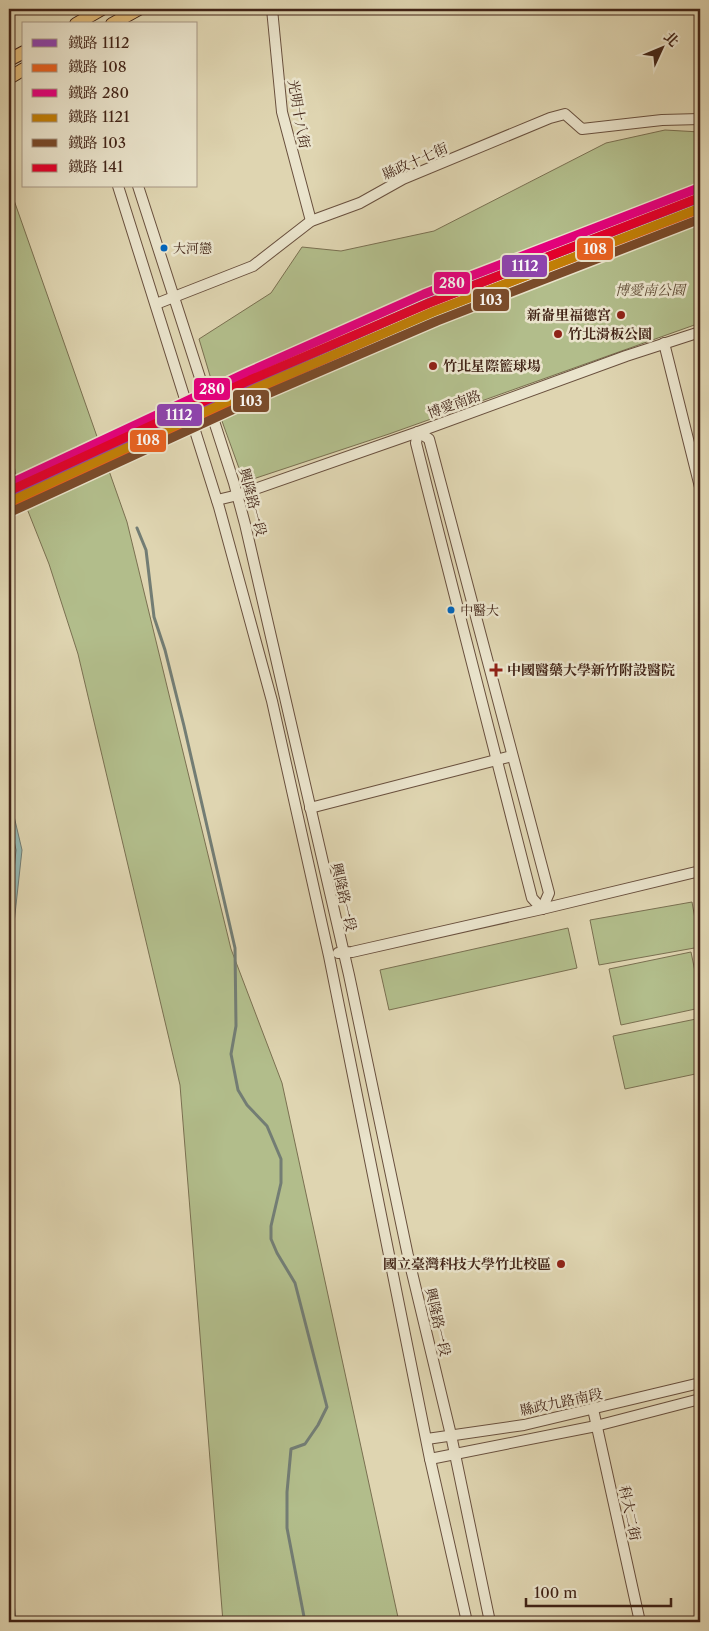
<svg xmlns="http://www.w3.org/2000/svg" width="709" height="1631" font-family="'Libre Caslon Text','Noto Serif TC',serif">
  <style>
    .green { fill: #b2bd8b; stroke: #7a7051 }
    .water { fill: #94b8b2; stroke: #737d74 }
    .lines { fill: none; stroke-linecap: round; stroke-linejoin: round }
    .shore { stroke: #6b6e64; stroke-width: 1 }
    .stream { stroke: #737d74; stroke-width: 3 }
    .minor-casing { stroke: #69503e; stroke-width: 12 }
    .major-casing { stroke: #422417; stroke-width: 14 }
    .minor { stroke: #eae4cc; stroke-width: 10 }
    .major { stroke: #e0ba78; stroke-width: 12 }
    .rail-1-casing { stroke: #eae4cc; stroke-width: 12 }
    .rail-2-casing { stroke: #eae4cc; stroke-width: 12 }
    .rail-3-casing { stroke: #eae4cc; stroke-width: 12 }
    .rail-4-casing { stroke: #eae4cc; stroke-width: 12 }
    .rail-5-casing { stroke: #eae4cc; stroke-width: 12 }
    .rail-6-casing { stroke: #eae4cc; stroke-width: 12 }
    .rail-1 { stroke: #8e44ad; stroke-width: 9 }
    .rail-2 { stroke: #e96221; stroke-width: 9 }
    .rail-3 { stroke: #e5007d; stroke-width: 9 }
    .rail-4 { stroke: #c17f07; stroke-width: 9 }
    .rail-5 { stroke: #7a4b2a; stroke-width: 9 }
    .rail-6 { stroke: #e4002b; stroke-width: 9 }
    .bus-dot { fill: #0065bd; stroke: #eae4cc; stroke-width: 2 }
    .poi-dot { fill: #8f2418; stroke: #eae4cc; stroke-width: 2 }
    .labels { text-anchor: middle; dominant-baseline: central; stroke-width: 5; stroke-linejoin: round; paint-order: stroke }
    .bus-label { font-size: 13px; fill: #422417; stroke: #eae4cc; text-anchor: start }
    .street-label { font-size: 14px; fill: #422417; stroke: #eae4cc }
    .park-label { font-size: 14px; font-style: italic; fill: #5e4a34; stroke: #eae4cc }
    .poi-label { font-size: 14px; font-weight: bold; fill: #422417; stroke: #eae4cc; text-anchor: start }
    .line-badge { stroke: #eae4cc; stroke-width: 2 }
    .badge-label { font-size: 14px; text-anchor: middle; font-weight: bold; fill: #fff }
  </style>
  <rect width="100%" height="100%" fill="#dfd5b1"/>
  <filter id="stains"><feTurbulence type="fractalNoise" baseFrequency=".004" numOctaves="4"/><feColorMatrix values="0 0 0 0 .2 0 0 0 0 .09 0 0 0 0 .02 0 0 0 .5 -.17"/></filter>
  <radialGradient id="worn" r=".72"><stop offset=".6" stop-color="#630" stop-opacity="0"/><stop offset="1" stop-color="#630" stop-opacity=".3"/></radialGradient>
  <g class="green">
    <path d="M665,130L700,132V187L214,389L199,339L271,293L302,247L341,251L434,231L606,143Z"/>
    <path d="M9,186L127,522L231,949L282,1083L399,1622H223L180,1085L78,654L49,564L18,486L9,440Z"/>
    <path d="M698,219L700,226V323L389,434L244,482L218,410L363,354L436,323Z"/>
    <path d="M692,902L700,947L599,965L590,920Z"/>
    <path d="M568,928L577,968L389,1010L380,970Z"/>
    <path d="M691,952L700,996V1008L621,1025L609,969Z"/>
    <path d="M696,1019L700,1042V1073L625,1089L613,1036Z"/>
  </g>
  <g class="water">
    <path d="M9,795L22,850L9,969Z"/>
    <path d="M9,1503L11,1575L16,1622H9Z"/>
  </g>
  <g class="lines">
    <path class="shore" d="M9,817L16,850L9,922"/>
    <path class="stream" d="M137,528L146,550L154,617L165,650L184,726L235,948L236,1026L231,1054L238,1090L247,1105L267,1126L281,1159V1183L271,1226V1239L277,1253L295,1283L327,1407L318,1425L305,1444L291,1449L287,1492V1528L305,1622"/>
    <defs>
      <g id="minor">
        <path d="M272,9L282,112L311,221"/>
        <path d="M118,186L219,507L272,701L329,956L430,1459L467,1622"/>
        <path d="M138,186L234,483L245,524L349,975L408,1256L451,1435L490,1622"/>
        <path d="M156,304L253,266L311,221L360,203L403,179L550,118L565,114L582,129L662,120L700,119"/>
        <path d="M664,343L700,487"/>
        <path d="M418,432L429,439L549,893L542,909"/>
        <path d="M418,432L416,443L427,487L532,898L542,909"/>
        <path d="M217,500L238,495L418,432L626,356L700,332"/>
        <path d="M310,808L512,756"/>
        <path d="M338,953L352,952L542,909L700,871"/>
        <path d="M593,1409L640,1622"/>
        <path d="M427,1439L524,1425L700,1383"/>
        <path d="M430,1459L596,1426L700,1399"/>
      </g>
      <g id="major">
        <path d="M76,24L102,9"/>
        <path d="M112,24L139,9"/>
        <path d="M9,60L24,52"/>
        <path d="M9,78L24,69"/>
      </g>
    </defs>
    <use href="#minor" class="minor-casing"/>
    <use href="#major" class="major-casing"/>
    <use href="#minor" class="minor"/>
    <use href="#major" class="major"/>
    <defs>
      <path id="rail-1" d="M9,495L250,382L428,303L700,198"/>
      <path id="rail-2" d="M13,504L254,391L432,312L700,209"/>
      <path id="rail-3" d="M9,484L246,373L424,294L696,189"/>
      <path id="rail-4" d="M9,502L254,389L433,312L700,208"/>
      <path id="rail-5" d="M13,511L258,398L437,321L700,219"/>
      <path id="rail-6" d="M9,491L250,380L429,303L696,199"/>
    </defs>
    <use href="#rail-1" class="rail-1-casing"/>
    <use href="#rail-2" class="rail-2-casing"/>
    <use href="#rail-3" class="rail-3-casing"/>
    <use href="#rail-4" class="rail-4-casing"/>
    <use href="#rail-5" class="rail-5-casing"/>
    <use href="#rail-6" class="rail-6-casing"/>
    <use href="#rail-1" class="rail-1"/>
    <use href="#rail-2" class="rail-2"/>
    <use href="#rail-3" class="rail-3"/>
    <use href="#rail-4" class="rail-4"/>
    <use href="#rail-5" class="rail-5"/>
    <use href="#rail-6" class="rail-6"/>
  </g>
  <g class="bus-dot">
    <circle cx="164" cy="248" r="4.5"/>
    <circle cx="451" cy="610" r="4.5"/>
  </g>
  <g class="poi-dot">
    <circle cx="621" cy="315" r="5"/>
    <circle cx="558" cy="334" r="5"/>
    <circle cx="433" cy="366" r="5"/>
    <path d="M493.5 662.5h5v5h5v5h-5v5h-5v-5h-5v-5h5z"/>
    <circle cx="561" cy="1264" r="5"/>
  </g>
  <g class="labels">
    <g class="bus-label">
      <text x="173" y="248">大河戀</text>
      <text x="460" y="610">中醫大</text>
    </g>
    <g class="street-label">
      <text transform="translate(299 114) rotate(80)">光明十八街</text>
      <text transform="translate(415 161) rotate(-24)">縣政十七街</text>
      <text transform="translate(454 404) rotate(-20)">博愛南路</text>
      <text transform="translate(253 502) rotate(75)">興隆路一段</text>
      <text transform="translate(344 897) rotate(77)">興隆路一段</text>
      <text transform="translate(438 1322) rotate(77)">興隆路一段</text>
      <text transform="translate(561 1402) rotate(-12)">縣政九路南段</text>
      <text transform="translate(630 1513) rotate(78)">科大二街</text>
    </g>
    <g class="park-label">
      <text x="650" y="290">博愛南公園</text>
    </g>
    <g class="poi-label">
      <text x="611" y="315" text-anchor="end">新崙里福德宮</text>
      <text x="568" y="334">竹北滑板公園</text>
      <text x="443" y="366">竹北星際籃球場</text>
      <text x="507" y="670">中國醫藥大學新竹附設醫院</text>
      <text x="551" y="1264" text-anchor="end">國立臺灣科技大學竹北校區</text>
    </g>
  </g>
  <g class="line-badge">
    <rect x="576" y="237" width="38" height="24" rx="5" fill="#e96221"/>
    <rect x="501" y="254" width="47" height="24" rx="5" fill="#8e44ad"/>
    <rect x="433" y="271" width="38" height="24" rx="5" fill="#e5007d"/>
    <rect x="472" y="288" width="38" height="24" rx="5" fill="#7a4b2a"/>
    <rect x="193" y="377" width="38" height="24" rx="5" fill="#e5007d"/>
    <rect x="232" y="389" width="38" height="24" rx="5" fill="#7a4b2a"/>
    <rect x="156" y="403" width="47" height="24" rx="5" fill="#8e44ad"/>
    <rect x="129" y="429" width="38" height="24" rx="5" fill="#e96221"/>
  </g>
  <g class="badge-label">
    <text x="595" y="254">108</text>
    <text x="525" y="271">1112</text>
    <text x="452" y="288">280</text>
    <text x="491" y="305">103</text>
    <text x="212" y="394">280</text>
    <text x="251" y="406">103</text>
    <text x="179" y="420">1112</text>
    <text x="148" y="445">108</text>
  </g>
  <rect width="709" height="1631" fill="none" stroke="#dfd5b1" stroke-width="30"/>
  <rect x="10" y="10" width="689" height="1611" fill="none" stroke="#422417" stroke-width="2.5"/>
  <rect x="15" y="15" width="679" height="1601" fill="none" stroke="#422417"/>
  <rect x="22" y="22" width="175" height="165" fill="#eae4cc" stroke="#a79784"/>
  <rect x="32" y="39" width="25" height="8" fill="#8e44ad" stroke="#a79784"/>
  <text x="68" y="48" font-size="15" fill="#422417">鐵路 1112</text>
  <rect x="32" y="64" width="25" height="8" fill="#e96221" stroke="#a79784"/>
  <text x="68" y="72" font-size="15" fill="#422417">鐵路 108</text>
  <rect x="32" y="89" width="25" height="8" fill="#e5007d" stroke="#a79784"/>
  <text x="68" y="98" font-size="15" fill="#422417">鐵路 280</text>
  <rect x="32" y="114" width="25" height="8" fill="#c17f07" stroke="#a79784"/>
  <text x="68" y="122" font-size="15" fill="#422417">鐵路 1121</text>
  <rect x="32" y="139" width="25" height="8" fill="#7a4b2a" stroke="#a79784"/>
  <text x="68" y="148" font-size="15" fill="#422417">鐵路 103</text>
  <rect x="32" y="164" width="25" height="8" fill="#e4002b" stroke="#a79784"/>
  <text x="68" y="172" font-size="15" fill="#422417">鐵路 141</text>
  <g transform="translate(662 48) rotate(46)" stroke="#eae4cc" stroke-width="4" paint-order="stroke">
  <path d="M0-4L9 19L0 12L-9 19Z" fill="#422417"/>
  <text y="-8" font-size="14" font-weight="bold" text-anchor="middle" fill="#422417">北</text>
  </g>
  <path d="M526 1598v8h145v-8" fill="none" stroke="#422417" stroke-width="2.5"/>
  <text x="534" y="1598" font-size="15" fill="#422417" stroke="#eae4cc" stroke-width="4" paint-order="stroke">100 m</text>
  <rect width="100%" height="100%" filter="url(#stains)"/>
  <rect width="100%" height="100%" fill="url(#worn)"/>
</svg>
